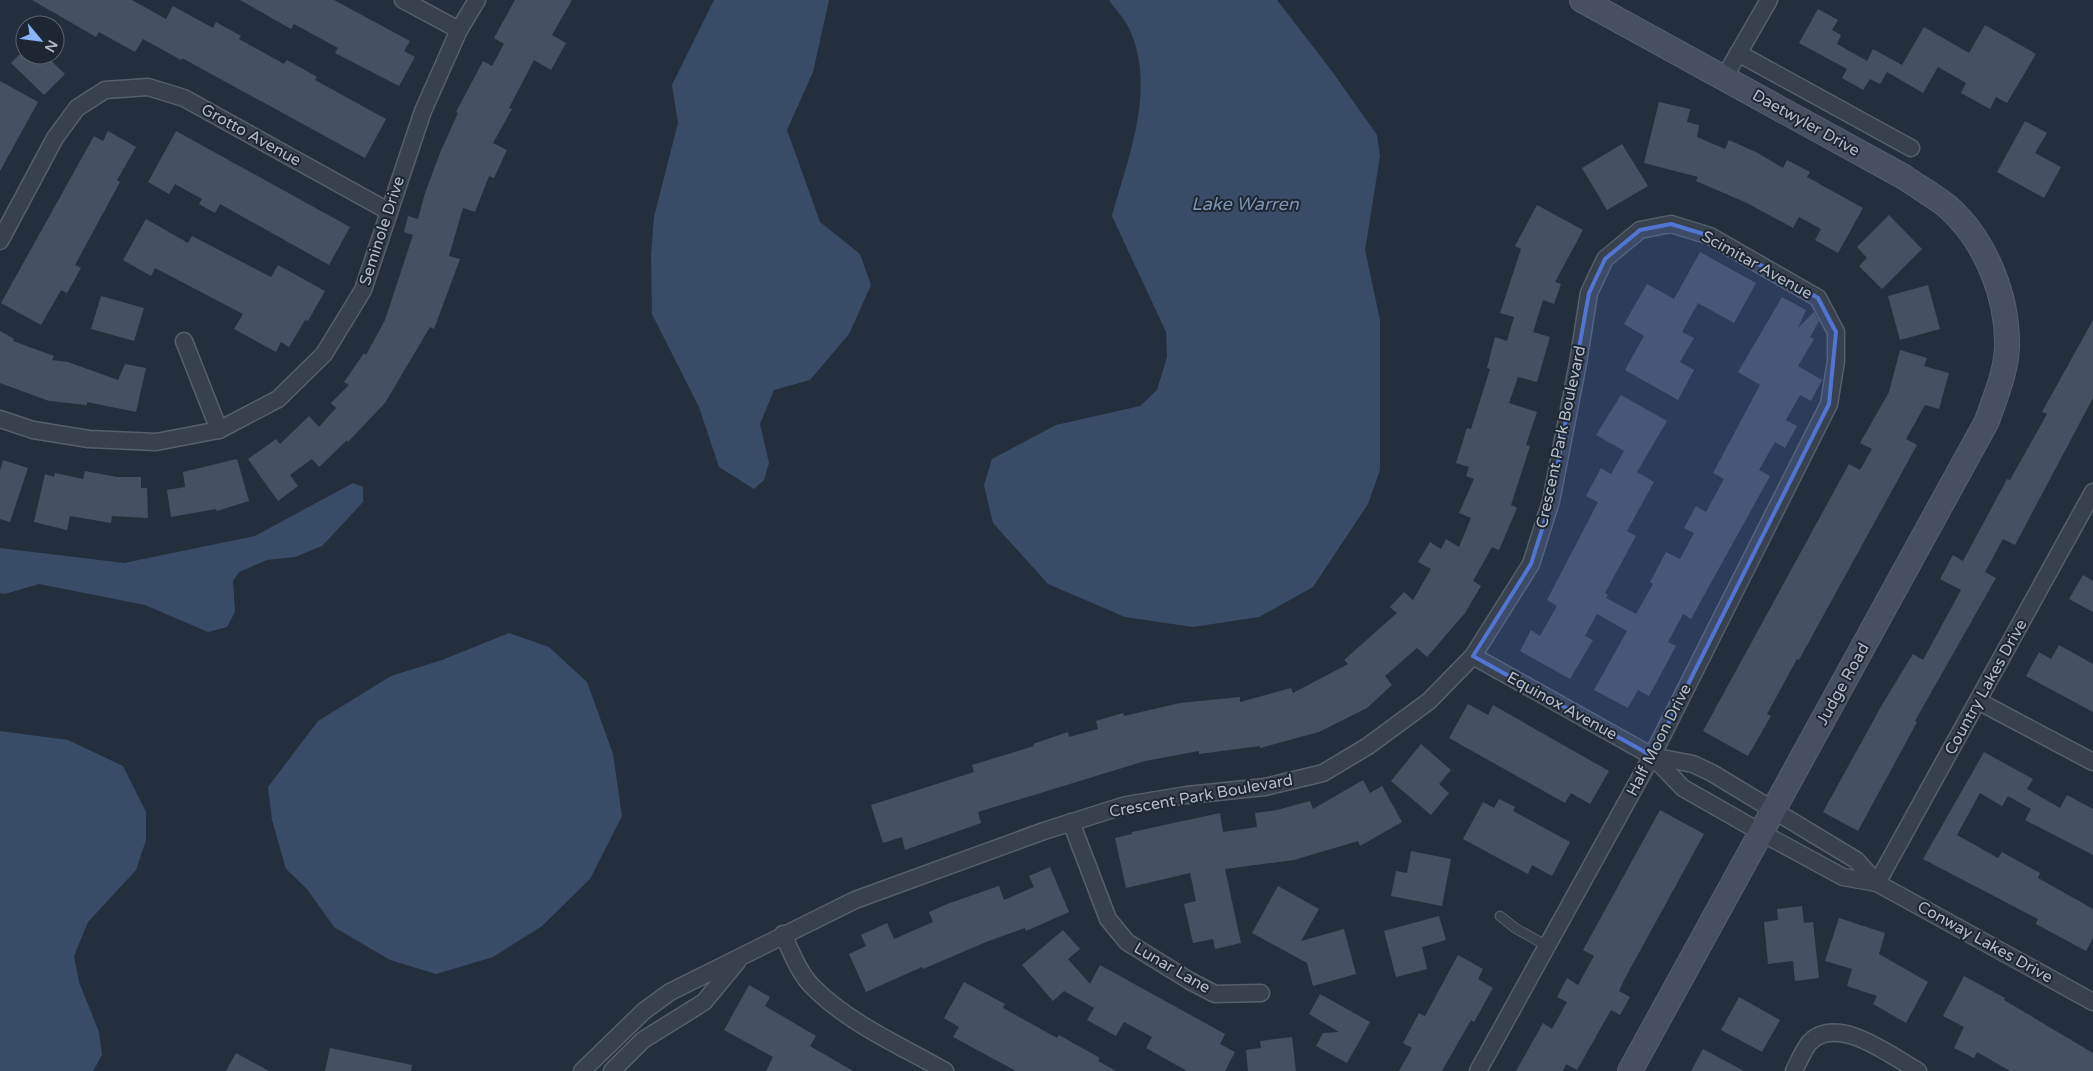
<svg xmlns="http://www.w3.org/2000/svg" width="2093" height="1071" font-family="'Varela Round',sans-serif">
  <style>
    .water { fill: #394c67 }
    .building { fill: #455162 }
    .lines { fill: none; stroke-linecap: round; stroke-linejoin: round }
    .lane-casing { stroke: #565f6c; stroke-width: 11 }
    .street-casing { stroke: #565f6c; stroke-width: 19 }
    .secondary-casing { stroke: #565f6c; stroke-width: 26 }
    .lane { stroke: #38414e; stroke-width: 9 }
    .street { stroke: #38414e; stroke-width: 16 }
    .secondary { stroke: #465061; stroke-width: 24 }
    .marked { fill: #5274d3; fill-opacity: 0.2; stroke: #5274d3; stroke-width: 4; stroke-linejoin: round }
    .labels { text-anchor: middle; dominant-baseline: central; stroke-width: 4; stroke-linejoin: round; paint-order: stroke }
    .street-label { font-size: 16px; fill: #b4bcc9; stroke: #1d2633 }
    .water-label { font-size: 18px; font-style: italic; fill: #7c92b1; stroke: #1d2633 }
  </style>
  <rect width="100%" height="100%" fill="#242f3e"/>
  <g class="water">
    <path d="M714,0H829L813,72L787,130L820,222L860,254L871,285L849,334L810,380L774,390L760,424L769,463L764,480L754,489L719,467L699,407L652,314L651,255L654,217L678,123L672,85Z"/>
    <path d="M1109,0H1277L1331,70L1377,135L1380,156L1365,250L1380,320V470L1368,504L1313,587L1259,617L1193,627L1125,617L1048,584L993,523L984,485L992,459L1056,425L1140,406L1157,390L1167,357L1166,332L1112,216C1128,157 1157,89 1129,28C1124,18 1115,9 1109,0Z"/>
    <path d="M353,483L363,487V502L322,546L295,557L267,560L239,572L233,581L235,612L227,627L208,632L145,605L39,584L5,594L0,593V548L124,563L255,536Z"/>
    <path d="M509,633L549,647L587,682L613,754L622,816L590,879L542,926L493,957L436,974L390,960L334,927L307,889L286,869L272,820L268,787L318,721L391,676L442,660Z"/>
    <path d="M0,731L68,740L123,766L146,812V840L136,870L88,922L74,956L79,982L99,1032L102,1055L93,1071H0Z"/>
  </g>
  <g class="building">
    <path d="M32,0H132L166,19L173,6L213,28L216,22L241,36L239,39L284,64L287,60L317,77L315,80L386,119L365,158L182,58L181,60L143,39L135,52L99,32L96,37Z"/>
    <path d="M240,0H334L410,41L404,51L415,57L399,86L335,53L338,48L294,24L291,29Z"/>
    <path d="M515,0H572L552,35L566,43L551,70L534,60L509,108L512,109L493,143L507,150L494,178L489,176L475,212L463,208L449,256L460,259L434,329L430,327L385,403L348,442L347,440L319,467L312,459L290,475L298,486L278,501L248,459L276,439L280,444L309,416L319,427L336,408L331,403L349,385L344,382L364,353L366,355L385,320L413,235L404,232L408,216L418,219L425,193L440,153L458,113L456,112L483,61L492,66L504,44L494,38Z"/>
    <path d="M1818,9L1838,20L1832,30L1841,35L1837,44L1867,61L1873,49L1902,65L1924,27L1969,53L1985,25L2036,54L2007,103L1996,97L1990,109L1961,93L1966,83L1938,67L1923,93L1887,72L1880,84L1870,79L1863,90L1842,78L1847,69L1799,43Z"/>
    <path d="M19,55H45L65,74L44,95L11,63Z"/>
    <path d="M0,81L38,102L0,171Z"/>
    <path d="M1659,102L1690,109L1687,122L1699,125L1697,137L1725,149L1729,140L1758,153L1783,168L1787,160L1810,172L1807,177L1863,208L1838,253L1815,240L1821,229L1799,217L1793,228L1747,203L1696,181L1698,177L1644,163Z"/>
    <path d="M2025,121L2047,133L2035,153L2061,167L2044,198L1997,172Z"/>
    <path d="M108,131L136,147L117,180L120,182L75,265L81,268L67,293L61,290L41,325L1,303L94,136L103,141Z"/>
    <path d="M176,131L350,227L329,265L220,204L215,213L199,204L202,199L175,184L169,194L148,182Z"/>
    <path d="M1622,144L1648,186L1607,210L1582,168Z"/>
    <path d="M1537,205L1583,230L1555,282L1561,284L1554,304L1543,300L1533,332L1550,337L1537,382L1518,377L1509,403L1537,412L1526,445L1530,446L1511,505L1517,508L1499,550L1492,547L1473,581L1481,586L1465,613L1427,657L1417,648L1385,676L1392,685L1367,708L1319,732L1260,748V746L1199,754V751L1145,761L978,812L981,823L905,850L902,837L883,843L871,805L974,772L972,765L1034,746L1033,744L1068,732L1069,737L1098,729L1096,721L1123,713L1124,716L1180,703L1240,697V702L1291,688L1293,693L1348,664L1344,660L1397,613L1390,607L1404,592L1413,600L1431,569L1418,562L1430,542L1441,549L1446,539L1459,547L1471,518L1459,513L1474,479L1466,476L1469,467L1456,463L1467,428L1471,429L1490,369L1487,368L1495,337L1507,341L1514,317L1500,313L1521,249L1515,246Z"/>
    <path d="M1889,215L1922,249L1882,289L1859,266L1867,258L1857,247Z"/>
    <path d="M146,219L188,243L192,236L271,277L278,265L325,291L308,321L305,320L289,347L281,342L276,352L234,329L243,314L155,268L151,276L123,260Z"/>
    <path d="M1700,252L1756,283L1734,323L1698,303L1682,332L1694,338L1680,362L1694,370L1678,400L1625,370L1644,336L1624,324L1647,284L1674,299Z"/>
    <path d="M1928,285L1940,329L1900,340L1888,296Z"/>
    <path d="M101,296L144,308L134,341L91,329Z"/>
    <path d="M1782,297L1806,310L1798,328L1814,312L1819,321L1810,337L1814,339L1798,366L1822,380L1811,401L1800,395L1786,420L1797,426L1785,448L1775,442L1759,470L1770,476L1691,619L1683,614L1668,642L1676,646L1649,696L1638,690L1628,708L1594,690L1627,631L1597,614L1585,636L1593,640L1570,679L1520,651L1531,630L1540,636L1557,606L1547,600L1598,502L1586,496L1601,468L1611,474L1624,451L1596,435L1621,395L1667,421L1637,472L1654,482L1627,531L1636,536L1605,593L1608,595L1606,598L1636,614L1653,584L1650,582L1666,552L1680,559L1694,533L1684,528L1696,506L1706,512L1724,479L1713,473L1760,385L1738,372Z"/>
    <path d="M2093,320V398L2015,545L2003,539L1985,572L1996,578L1915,721L1917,722L1858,831L1823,812L1883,703L1913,654L1923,660L1961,590L1940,579L1953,555L1963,561L2007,479L2010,480L2047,414L2042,412Z"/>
    <path d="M0,331L14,339L13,341L54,356L52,360L68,362L118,380L125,364L146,368L136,412L87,402V405L49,401L0,383Z"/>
    <path d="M1900,350L1927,358L1924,366L1949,373L1939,409L1925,405L1906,439L1917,445L1799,660L1797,659L1767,714L1771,716L1748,756L1703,731L1849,464L1860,470L1872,449L1860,443L1889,392Z"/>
    <path d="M237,459L249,501L217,511L216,509L171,517L167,490L185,487L183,472Z"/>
    <path d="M3,460L28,468L10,522L0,519V471Z"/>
    <path d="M85,471L117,477H141V488H147L148,518L112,516L111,523L70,516L67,530L34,522L45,474L54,477L55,473L83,479Z"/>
    <path d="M2083,575L2093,581V612L2069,599Z"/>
    <path d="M2059,645L2093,664V712L2026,676L2039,652L2051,659Z"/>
    <path d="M1468,704L1488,715L1493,705L1609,771L1590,804L1571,793L1565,803L1449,738Z"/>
    <path d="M1421,744L1451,770L1439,784L1449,793L1431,815L1391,781Z"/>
    <path d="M1984,752L2033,779L2027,789L2060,808L2067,795L2093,809V855L2025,820L2031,809L2008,796L2002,806L1980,793L1957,835L1998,858L2002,852L2040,873L2038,878L2093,909V938L2086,951L2036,924L2038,919L1923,859Z"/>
    <path d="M1363,780L1370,793L1382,786L1402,822L1360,846L1358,841L1294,860L1225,869L1241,943L1215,949L1213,939L1193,943L1184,904L1196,901L1190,873L1126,888L1115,838L1132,834V832L1220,813L1223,832L1257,827L1255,813L1277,810L1310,801L1313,809Z"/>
    <path d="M1499,799L1515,807L1513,811L1570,842L1552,876L1532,865L1528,874L1463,839L1483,802L1494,808Z"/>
    <path d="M1660,810L1704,834L1624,980L1619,991L1630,997L1620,1015L1611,1010L1577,1070L1566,1064L1563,1071H1516L1543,1023L1552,1029L1567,1002L1557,997L1567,978L1578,985L1594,956L1583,950Z"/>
    <path d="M1411,851L1451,859L1442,906L1391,896L1396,871L1407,873Z"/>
    <path d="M1050,867L1069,912L1026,931L1025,928L986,942L923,969L922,967L866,992L849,954L866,946L861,935L887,923L894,939L933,922L929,912L947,904L999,886L1004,900L1034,887L1029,876Z"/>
    <path d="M1278,886L1319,909L1301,941L1344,929L1356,974L1313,986L1307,963L1252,933Z"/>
    <path d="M1802,906L1804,923L1813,922L1819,978L1795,981L1793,961L1768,964L1764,922L1778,920L1777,909Z"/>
    <path d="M1439,916L1446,940L1422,947L1427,969L1396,977L1384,931Z"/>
    <path d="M1839,918L1885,933L1879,954L1928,982L1906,1023L1873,1004L1877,996L1847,986L1852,969L1825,961Z"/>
    <path d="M1063,930L1080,949L1068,959L1090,984L1100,965L1225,1034L1220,1044L1235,1052L1225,1071H1187L1146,1048L1152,1037L1124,1022L1116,1036L1087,1020L1094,1008L1064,991L1053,1001L1022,965Z"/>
    <path d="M1458,955L1483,969L1478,979L1493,988L1474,1022L1471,1020L1442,1071H1399L1412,1048L1403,1043L1419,1013L1425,1016Z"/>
    <path d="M1964,976L2005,998L2004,1000L2093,1053V1071H2010L1977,1052L1974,1058L1954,1048L1964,1027L1943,1016Z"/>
    <path d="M964,982L1005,1004L1003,1008L1057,1038L1059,1035L1100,1058L1098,1061L1116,1071H1016L953,1037L959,1027L944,1018Z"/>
    <path d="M749,985L770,997L765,1006L816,1036L810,1046L853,1071H766L773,1057L724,1030Z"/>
    <path d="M1320,994L1370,1022L1347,1063L1316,1046L1323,1033L1339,1032L1309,1014Z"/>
    <path d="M1739,997L1780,1020L1762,1052L1721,1030Z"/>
    <path d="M1292,1037L1296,1071H1248L1246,1050L1261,1048L1260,1041Z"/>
    <path d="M330,1048L412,1065L411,1071H325Z"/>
    <path d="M1703,1049L1744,1071H1691Z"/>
    <path d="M236,1053L269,1071H226Z"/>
  </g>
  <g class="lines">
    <defs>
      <path id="lane" d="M1500,916L1515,928L1547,946"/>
      <g id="street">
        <path d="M403,0L459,30"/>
        <path d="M1738,53L1911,148"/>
        <path d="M1724,78L1769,0"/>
        <path d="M0,241L55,138L77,108L105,90L148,87L184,98L388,211"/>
        <path d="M184,341L219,430"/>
        <path d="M0,419L33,430L89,439L156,442L219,430L278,399L324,354L363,290L423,111L459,30L477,0"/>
        <path d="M1473,656L1652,756L1683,788L1762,833L1843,877L1877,883"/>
        <path d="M1978,701L2093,762"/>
        <path d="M1652,756L1693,764L1712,773L1856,860L1877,883L2093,1002"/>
        <path d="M1071,822L1108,919L1127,942L1190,981L1215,994L1261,993"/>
        <path d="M1877,883L2093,492"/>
        <path d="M783,934C791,952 800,975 814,988C850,1024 901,1046 945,1071"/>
        <path d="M582,1071L644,1011L670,992L855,900L1044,831L1126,805L1187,795L1265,787L1323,773L1368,746L1429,701L1473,656L1531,564L1551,501L1578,363L1589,293L1605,259L1640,230L1671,224L1710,236L1818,298L1836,332V361L1829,404L1652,756L1478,1071"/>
        <path d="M612,1071L643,1040L704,1002L737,962"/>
        <path d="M1794,1071C1798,1063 1803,1051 1809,1043C1837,1013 1891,1056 1918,1071"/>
      </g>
      <path id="secondary" d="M1582,0L1904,177C1918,187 1935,196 1948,207C1986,241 2008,297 2007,347C2006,373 1995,397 1987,421L1630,1071"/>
    </defs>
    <use href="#lane" class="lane-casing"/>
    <use href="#street" class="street-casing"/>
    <use href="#secondary" class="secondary-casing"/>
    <use href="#lane" class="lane"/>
    <use href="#street" class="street"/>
    <use href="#secondary" class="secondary"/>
  </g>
  <path class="marked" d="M1671,224L1710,236L1818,298L1836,332L1829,404L1652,756L1473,656L1531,564L1551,501L1589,293L1605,259L1640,230Z"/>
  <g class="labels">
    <g class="street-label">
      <text transform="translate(1806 123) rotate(29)">Daetwyler Drive</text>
      <text transform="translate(251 135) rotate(29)">Grotto Avenue</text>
      <text transform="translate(382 231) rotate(-72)">Seminole Drive</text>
      <text transform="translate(1757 265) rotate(29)">Scimitar Avenue</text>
      <text transform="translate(1561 437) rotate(-78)">Crescent Park Boulevard</text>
      <text transform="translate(1843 684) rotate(-61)">Judge Road</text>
      <text transform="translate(1986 687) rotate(-61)">Country Lakes Drive</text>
      <text transform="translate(1562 706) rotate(29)">Equinox Avenue</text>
      <text transform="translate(1659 740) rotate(-63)">Half Moon Drive</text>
      <text transform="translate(1201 796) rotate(-10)">Crescent Park Boulevard</text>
      <text transform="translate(1985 942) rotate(29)">Conway Lakes Drive</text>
      <text transform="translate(1172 968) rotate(30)">Lunar Lane</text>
    </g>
    <g class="water-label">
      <text x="1245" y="204">Lake Warren</text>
    </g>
  </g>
  <g transform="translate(40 40) rotate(119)"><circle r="24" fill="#1d2633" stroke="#59626f"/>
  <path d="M0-4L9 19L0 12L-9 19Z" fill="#8ab4f8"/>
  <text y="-8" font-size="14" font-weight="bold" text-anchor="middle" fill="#b4bcc9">N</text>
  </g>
</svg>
